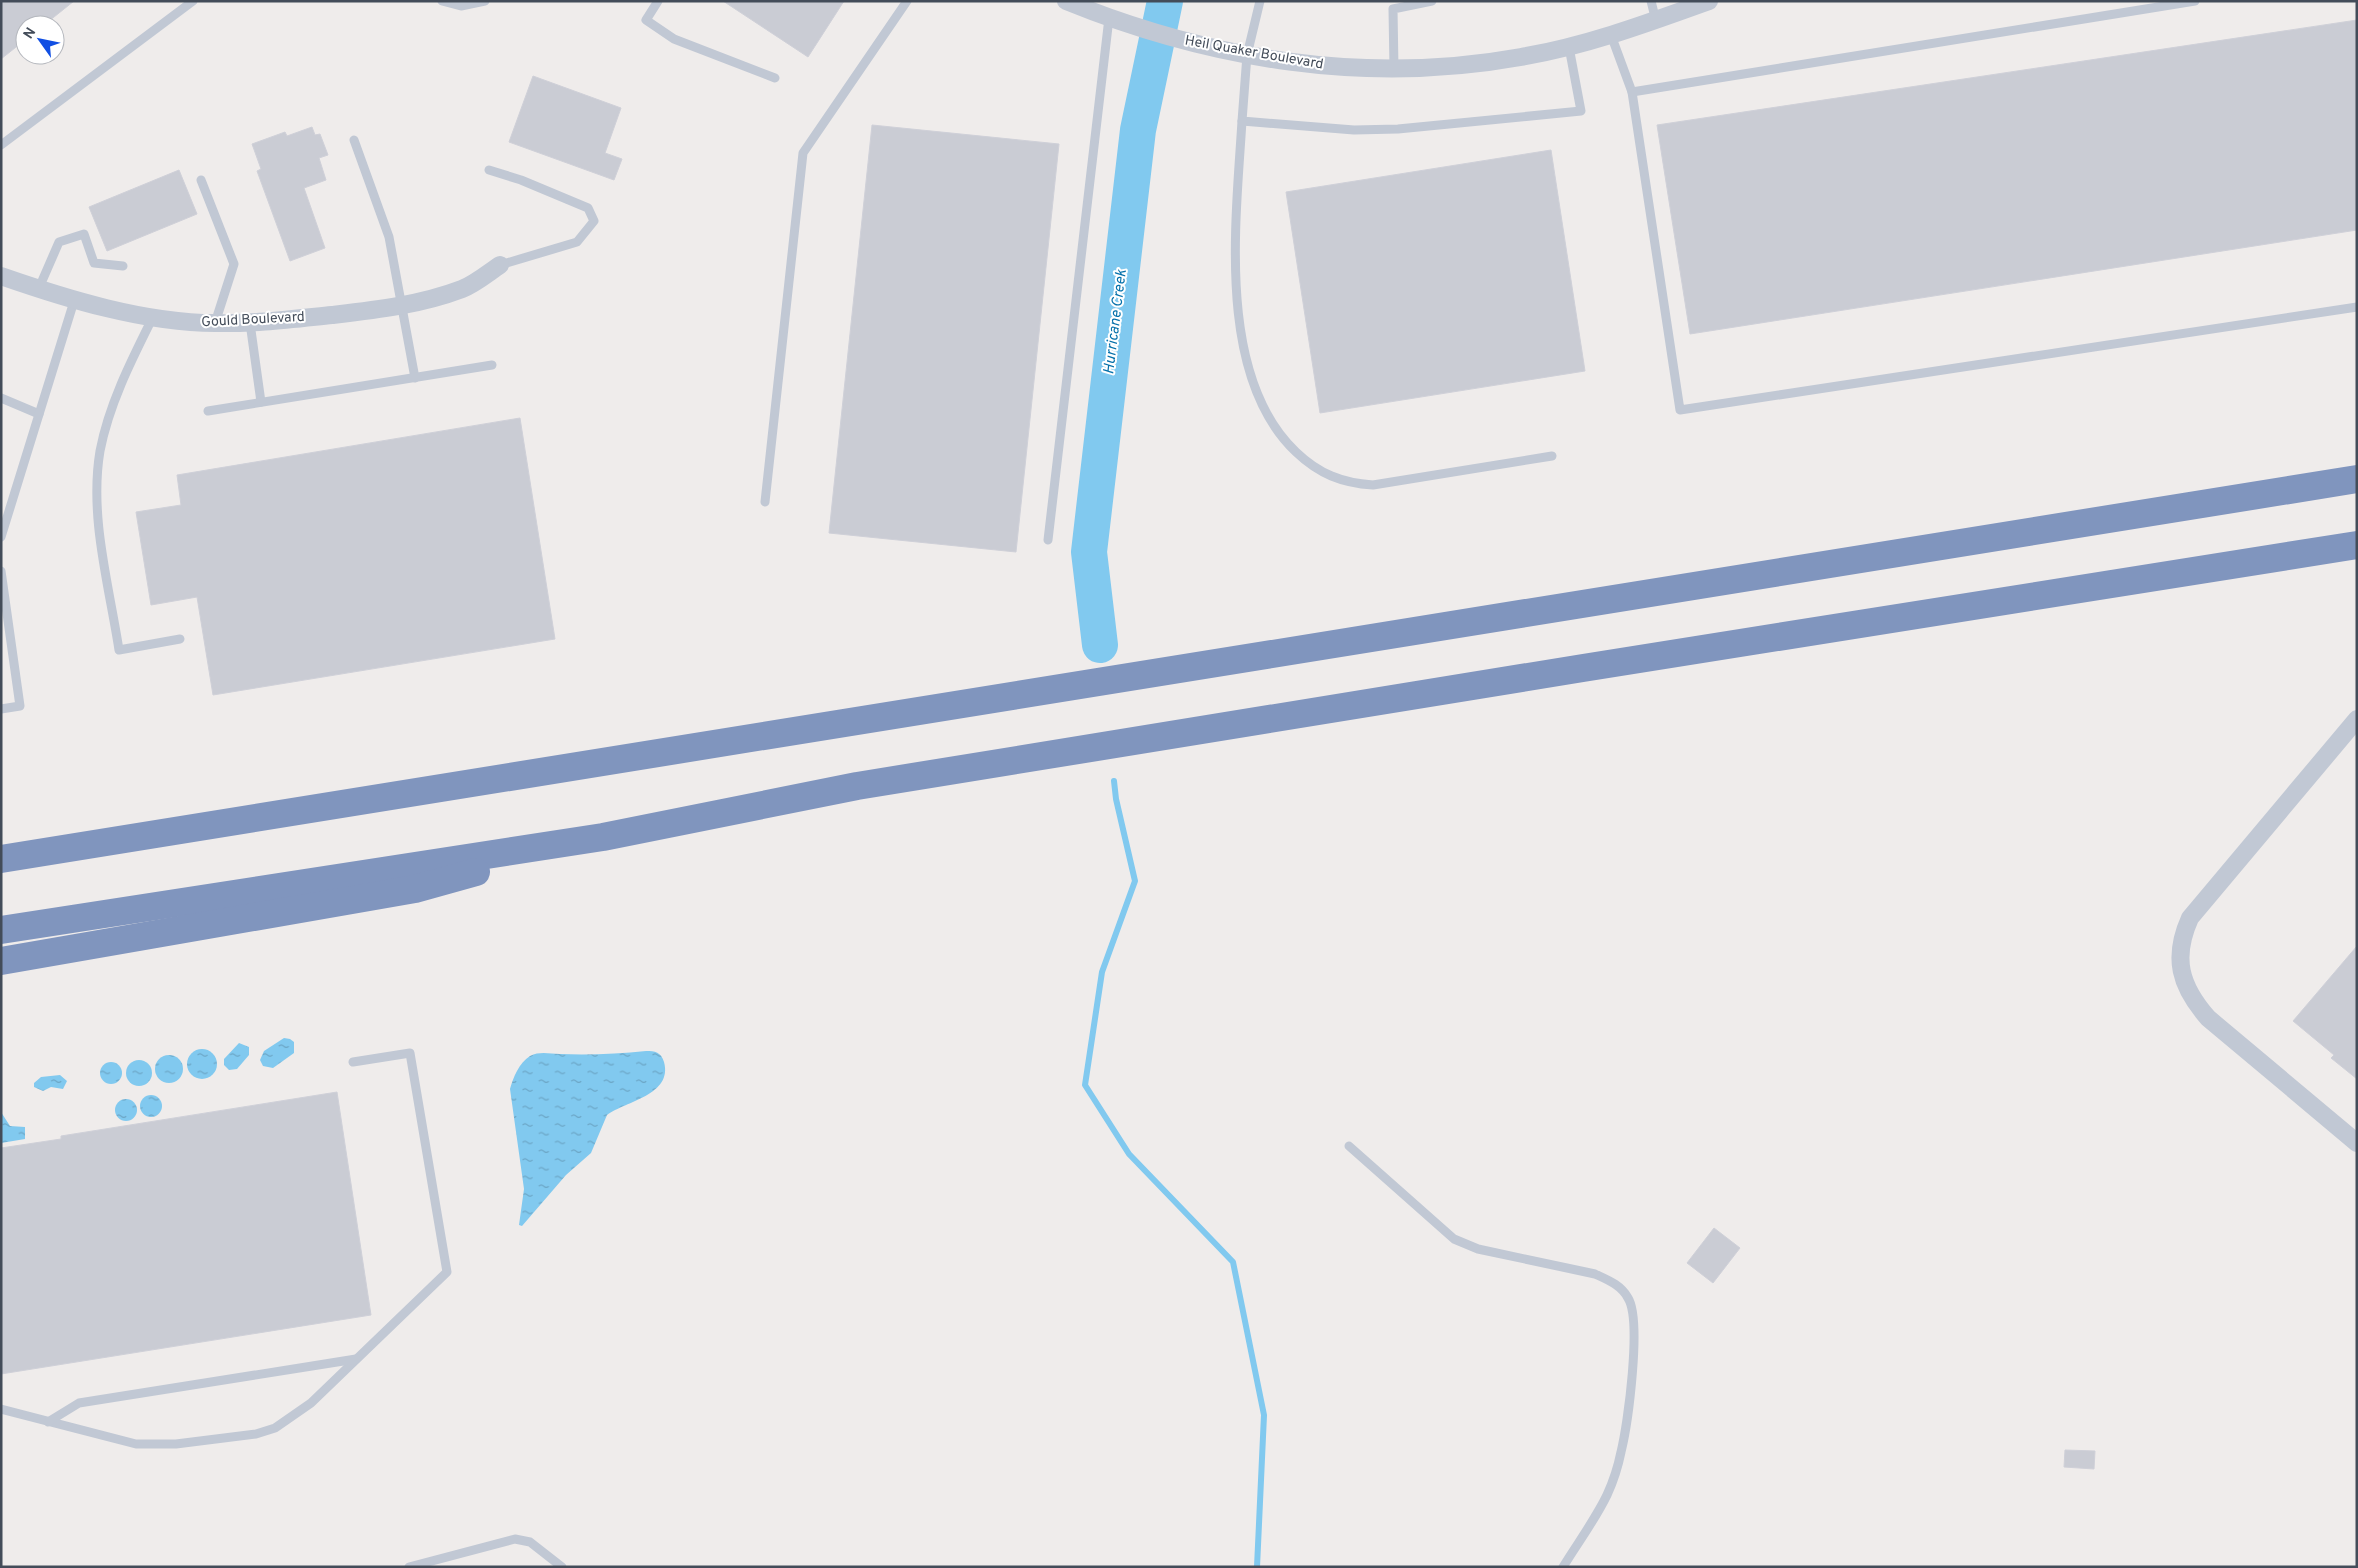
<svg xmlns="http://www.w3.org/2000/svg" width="2358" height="1568" font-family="Overpass,sans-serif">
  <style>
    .water { fill: url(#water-ripples) }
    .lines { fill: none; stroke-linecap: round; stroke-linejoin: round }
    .stream { stroke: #81c9ef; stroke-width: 6 }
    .river { stroke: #81c9ef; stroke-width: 36 }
    .building { fill: #caccd4; stroke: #cfd0d8 }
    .lane { stroke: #c1c8d4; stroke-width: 9 }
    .street { stroke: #c1c8d4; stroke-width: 18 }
    .highway { stroke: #8095be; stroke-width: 28 }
    .labels { text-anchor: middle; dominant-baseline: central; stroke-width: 4; stroke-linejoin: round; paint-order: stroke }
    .street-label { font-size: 14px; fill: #434c59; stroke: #fff }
    .water-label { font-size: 15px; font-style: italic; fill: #0671aa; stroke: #fff }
  </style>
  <defs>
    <pattern id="water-ripples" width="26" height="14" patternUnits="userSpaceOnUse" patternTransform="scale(1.25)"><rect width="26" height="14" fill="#81c9ef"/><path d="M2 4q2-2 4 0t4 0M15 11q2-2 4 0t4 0" fill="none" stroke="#6ba5c5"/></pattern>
  </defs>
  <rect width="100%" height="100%" fill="#efeceb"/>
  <g class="water">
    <path d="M284,1038L290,1039L294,1042V1053L273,1068L263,1066L260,1060L264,1051Z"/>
    <path d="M239,1043L249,1047V1055L237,1069L229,1070L224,1065V1059Z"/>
    <circle cx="202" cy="1064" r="15"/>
    <path d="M646,1051C655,1051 661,1052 664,1062C673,1095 626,1101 607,1115L591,1153L566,1175L522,1226L519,1225L524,1189L510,1089C513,1078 519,1063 530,1056C540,1051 550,1054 560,1054C589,1055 618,1054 646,1051Z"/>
    <circle cx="169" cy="1069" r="14"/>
    <circle cx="139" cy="1073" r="13"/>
    <circle cx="111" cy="1073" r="11"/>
    <path d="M60,1075L67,1081L63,1089L51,1087L43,1091L34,1087V1083L41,1077Z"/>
    <circle cx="151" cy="1106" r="11"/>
    <circle cx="126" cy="1110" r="11"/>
    <path d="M1,1112L10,1126L25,1127V1139L1,1143Z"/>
  </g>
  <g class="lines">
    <path class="stream" d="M1114,781L1116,799L1135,881L1102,972L1085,1085L1129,1154L1233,1262L1264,1415L1257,1567"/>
    <path class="river" d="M1100,645L1089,552L1138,130L1165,1"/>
  </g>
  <g class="building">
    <path d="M1,1H74L44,25H25V40L1,59Z"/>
    <path d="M723,1H844L808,57Z"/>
    <path d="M2357,20V230L1690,334L1657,125Z"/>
    <path d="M533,76L621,108L605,153L622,159L614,180L509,142Z"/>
    <path d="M872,125L1059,144L1016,552L829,533Z"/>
    <path d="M312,127L315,135L320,134L328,155L319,158L326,180L304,188L325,248L290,261L257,171L261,169L252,144L285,132L287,136Z"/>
    <path d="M1551,150L1585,371L1320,413L1286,192Z"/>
    <path d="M179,170L197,214L107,251L89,207Z"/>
    <path d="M520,418L555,639L213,695L197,597L151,605L136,512L181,505L177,475Z"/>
    <path d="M2357,946V1079L2331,1058L2334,1055L2293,1021Z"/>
    <path d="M337,1092L371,1315L1,1374V1148L61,1139V1136Z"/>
    <path d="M1714,1228L1740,1248L1713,1283L1687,1263Z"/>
    <path d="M2065,1450L2095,1451L2094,1469L2064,1467Z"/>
  </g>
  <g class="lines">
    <g class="lane">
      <path d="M442,1L461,6L485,1"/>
      <path d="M658,1L646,20L674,39L775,78"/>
      <path d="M1260,1L1247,55L1242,121L1354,130L1398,129L1581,111L1569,47"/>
      <path d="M1651,1L1656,21"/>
      <path d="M1611,35L1632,92L1680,410L2357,307"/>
      <path d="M1394,69L1393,9L1432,1"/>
      <path d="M1632,92L2195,1"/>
      <path d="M1242,121C1236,221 1216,376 1296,452C1319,474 1342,483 1373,485L1552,456"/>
      <path d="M354,140L389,237L415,378"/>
      <path d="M1,145L193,1"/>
      <path d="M489,170L521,180L588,208L594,221L577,242L500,265"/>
      <path d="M201,180L234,264L215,323"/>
      <path d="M39,288L59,242L84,234L94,263L123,266"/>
      <path d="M153,317C132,359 109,404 100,451C89,516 109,585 119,650L180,639"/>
      <path d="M250,323L261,402"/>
      <path d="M1,398L39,414"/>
      <path d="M208,411L492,365"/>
      <path d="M765,502L803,153L907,1"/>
      <path d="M1,537L75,298"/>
      <path d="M1048,540L1109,18"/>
      <path d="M1,571L20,706L1,709"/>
      <path d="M1349,1146L1454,1239L1478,1249L1595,1274C1608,1280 1621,1285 1628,1298C1642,1320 1628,1424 1621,1452C1618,1467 1613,1482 1607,1495C1595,1520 1577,1544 1563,1567"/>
      <path d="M1,1409L136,1444H176L256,1434L275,1428L311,1403L447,1272L410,1053L353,1062"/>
      <path d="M48,1422L79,1403L356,1359"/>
      <path d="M409,1567L515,1539L530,1542L562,1567"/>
    </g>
    <g class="street">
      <path d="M1066,1C1211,60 1366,85 1521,57C1586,46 1648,23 1709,1"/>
      <path d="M1,276C67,299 145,323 215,323C254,324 293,319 332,315C375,310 420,305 462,289C475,284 488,273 500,265"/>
      <path d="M2357,719L2190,918C2172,958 2180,986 2208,1018L2357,1143"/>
    </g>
    <g class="highway">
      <path d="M1,859L2357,479"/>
      <path d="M1,930L603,837L857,786L1583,668L2357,545"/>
      <path d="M1,961L415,889L476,872"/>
    </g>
  </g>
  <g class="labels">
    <g class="street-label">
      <text transform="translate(1254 53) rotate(10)">Heil Quaker Boulevard</text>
      <text transform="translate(253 320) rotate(-3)">Gould Boulevard</text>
    </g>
    <g class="water-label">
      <text transform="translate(1116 322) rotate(-83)">Hurricane Creek</text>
    </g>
  </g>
  <rect width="2358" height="1568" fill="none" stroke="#434c59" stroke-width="5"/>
  <g transform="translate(40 40) rotate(303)"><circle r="24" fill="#ffffff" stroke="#b4b7bd"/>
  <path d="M0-4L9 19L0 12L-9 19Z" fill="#114fe3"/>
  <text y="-8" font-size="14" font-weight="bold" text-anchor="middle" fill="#434c59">N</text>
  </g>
</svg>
